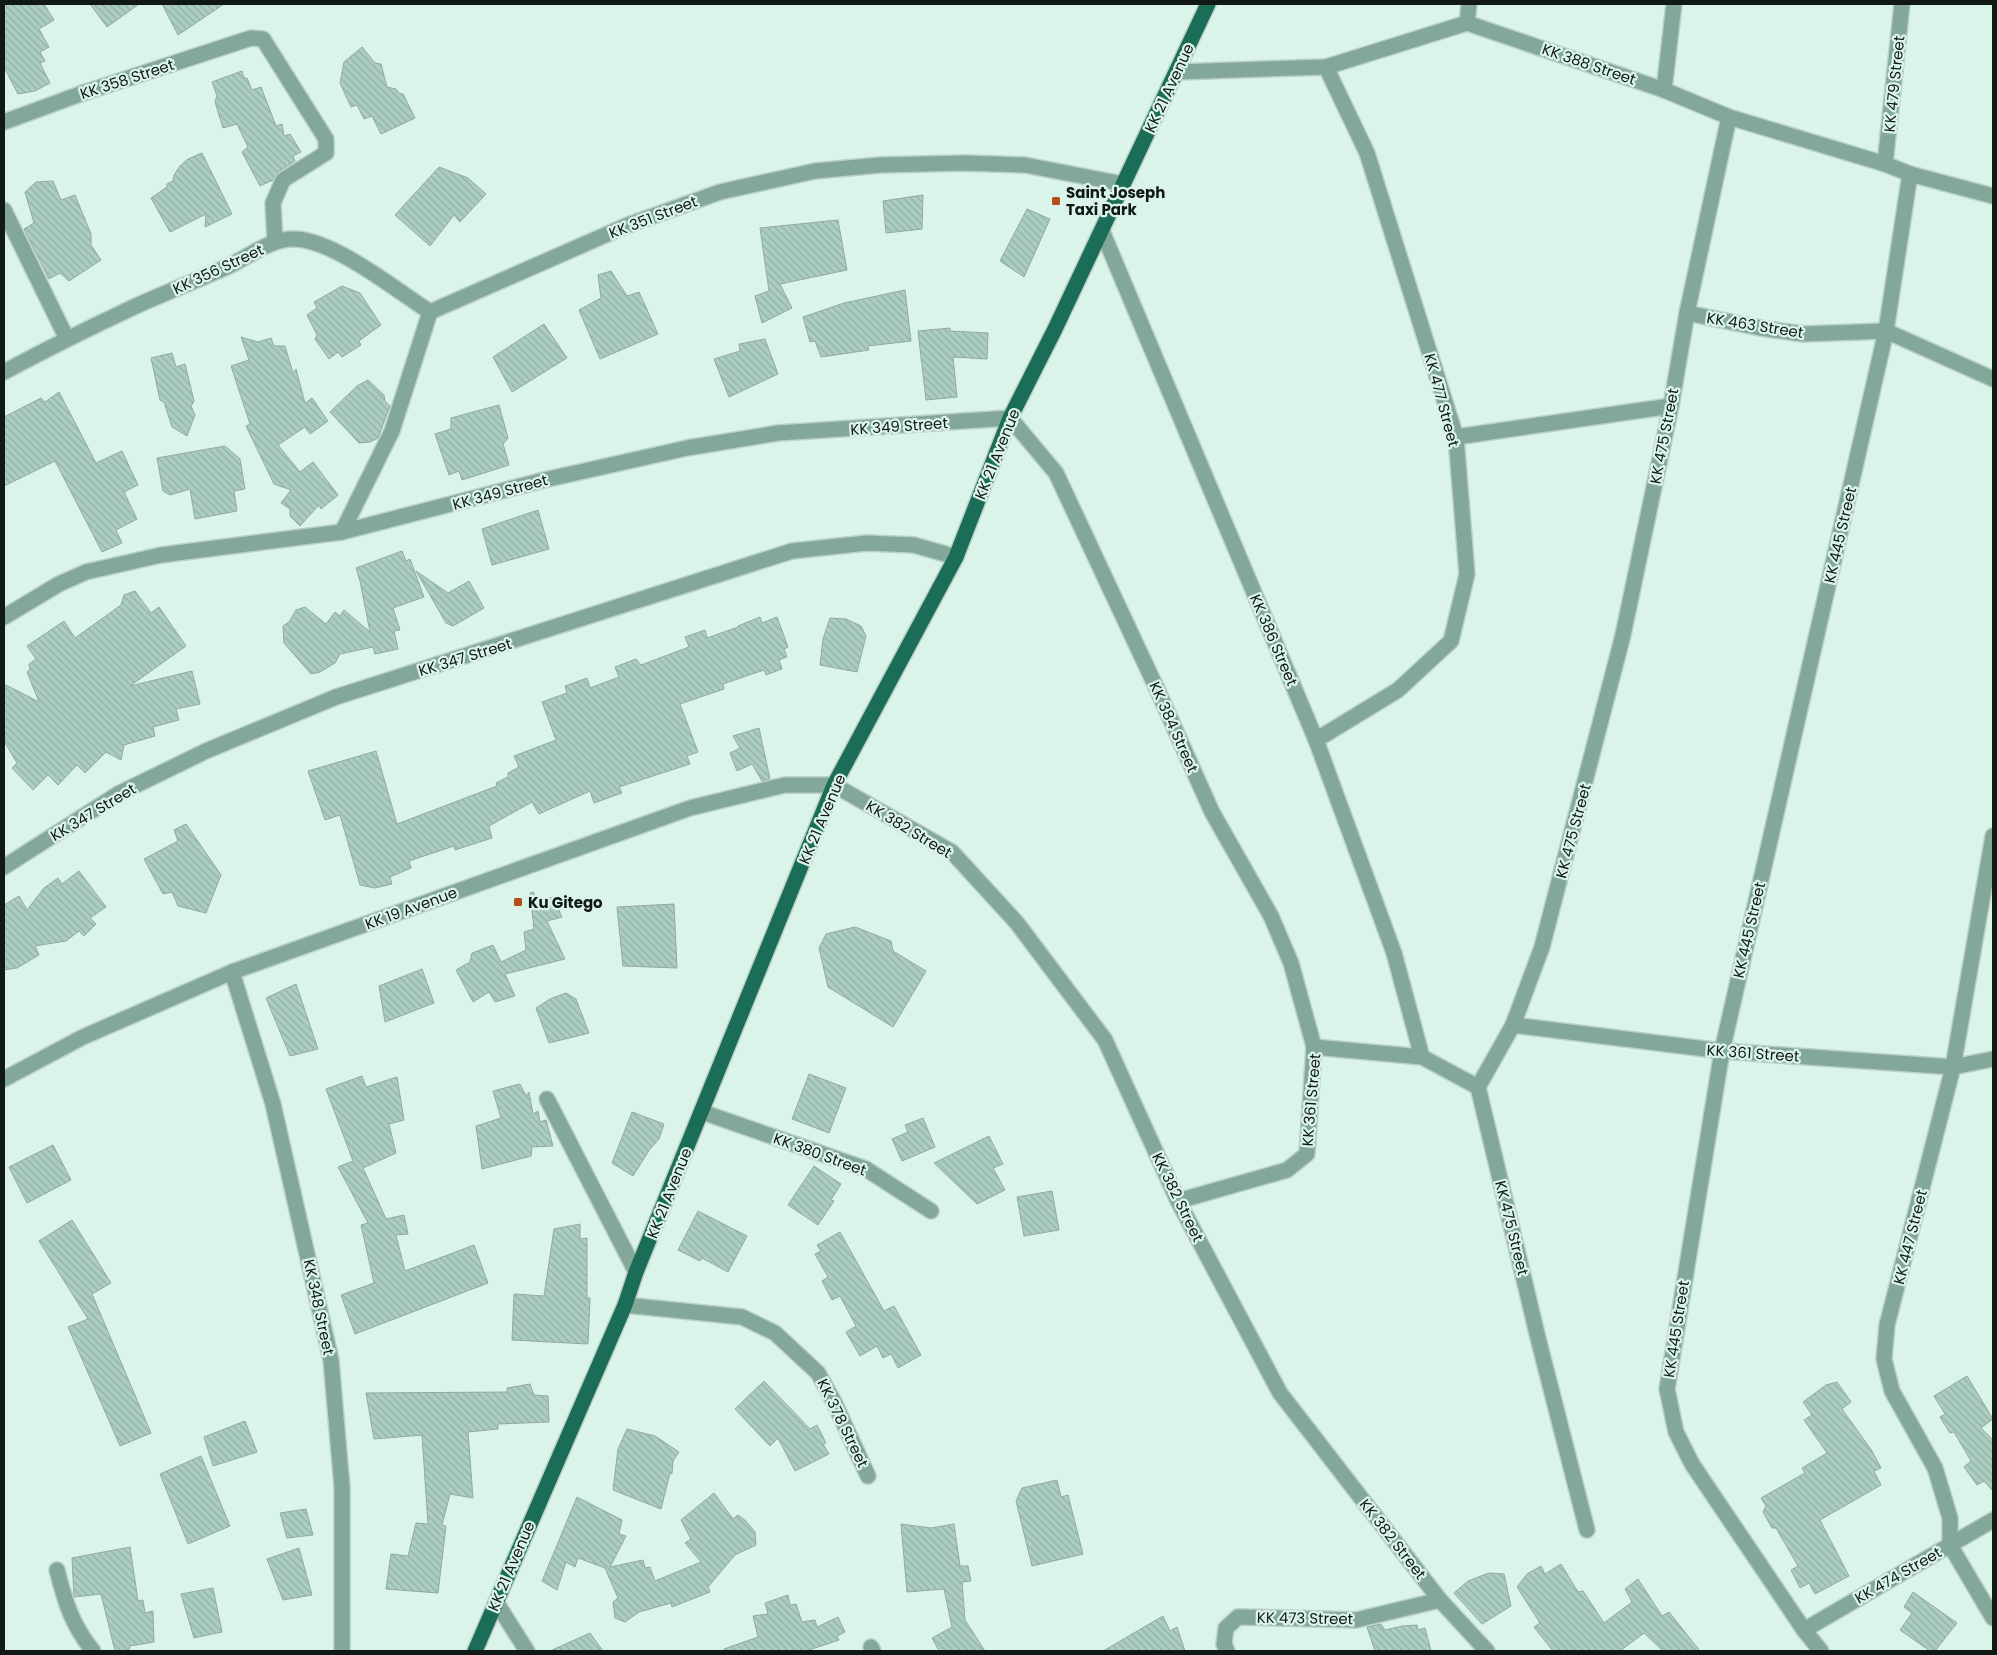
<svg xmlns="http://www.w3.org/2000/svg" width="1997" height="1655" font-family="Poppins,sans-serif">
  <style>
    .building { fill: url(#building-back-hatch); stroke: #92a9a0 }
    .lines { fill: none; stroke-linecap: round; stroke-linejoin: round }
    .minor-casing { stroke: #bbd1c8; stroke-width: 18 }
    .major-casing { stroke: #bbd1c8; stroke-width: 18 }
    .minor { stroke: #83a89a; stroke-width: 15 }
    .major { stroke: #1b6d57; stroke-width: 15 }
    .poi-dot { fill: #b24f18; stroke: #dbf4ea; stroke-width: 2 }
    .labels { text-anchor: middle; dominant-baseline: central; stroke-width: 4.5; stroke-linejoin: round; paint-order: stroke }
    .street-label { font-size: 15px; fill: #101916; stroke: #dbf4ea }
    .poi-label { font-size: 15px; font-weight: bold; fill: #101916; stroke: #dbf4ea; text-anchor: start }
  </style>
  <defs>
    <pattern id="building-back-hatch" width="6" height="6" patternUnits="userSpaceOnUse" patternTransform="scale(1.25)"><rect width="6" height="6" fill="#accec1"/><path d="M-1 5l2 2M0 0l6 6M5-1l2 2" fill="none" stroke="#93b0a5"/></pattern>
  </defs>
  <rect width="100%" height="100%" fill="#dbf4ea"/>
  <g class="building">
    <path d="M4,4H44L54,20L39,29L49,47L40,52L45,61L40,63L50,83L35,91L18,94L4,67Z"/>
    <path d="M90,4H139L107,27Z"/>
    <path d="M162,4H224L178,35Z"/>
    <path d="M362,47L375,63L381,64L387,87L396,89L399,93L403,94L415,118L381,134L372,116L364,119L357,105L351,107L340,83L344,62Z"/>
    <path d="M242,71L244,78H247L252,90L261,87L276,126L282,124L284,136L290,134L301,152L293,156L295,161L278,172L273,180L260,186L242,152L248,147L237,124L223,128L215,102L217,96L212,82Z"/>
    <path d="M202,153L232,214L205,227L206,214L170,232L151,198L167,187V184L173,181L174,175L180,166L188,159Z"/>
    <path d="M439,167L468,178L486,194L460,222L454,215L430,246L395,215Z"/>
    <path d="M53,181L61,200L75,195L91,234V245L101,260L69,281L60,273L49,279L24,229L34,223L25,192L36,182Z"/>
    <path d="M923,195L922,229L886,233L883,201Z"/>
    <path d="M1027,209L1050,219L1024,277L1000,261Z"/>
    <path d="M838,220L847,270L780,284L792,308L762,323L755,296L769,291L760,228Z"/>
    <path d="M611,271L627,296L639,292L658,334L600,359L579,310L601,298L598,275Z"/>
    <path d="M342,286L360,293L381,325L359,341L361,345L342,357L338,352L329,359L315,339L317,335L307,315L317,308L314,302Z"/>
    <path d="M905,290L911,341L868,346L869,350L821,357L815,341L810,342L803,317L844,303Z"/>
    <path d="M544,324L567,358L512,392L493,357Z"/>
    <path d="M950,328V331L988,333L987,359L953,357L957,397L926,400L918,331Z"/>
    <path d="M241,337L258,342L271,338L274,346H285L293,373L296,369L305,403L312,398L328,421L310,434L305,427L278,445L300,472L313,462L338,495L321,509L319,505L300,526L290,516V509L281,503L291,490L274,484L246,426L250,424L231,366L249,360Z"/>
    <path d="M765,339L778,374L729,397L714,359L740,351L739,344Z"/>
    <path d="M172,353L176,367L185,364L194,401L191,406L195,415L187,436L172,427L164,402L160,400L151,358Z"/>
    <path d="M368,380L384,395L385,401L390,406L378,438L370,442L359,443L330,412L357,386Z"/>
    <path d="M59,392L96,463L122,451L138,485L124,492L137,519L116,530L122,543L102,552L55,461L4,486V417L41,398L45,402Z"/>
    <path d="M499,405L508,438L503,444L509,465L462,480L459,471L449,475L435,434L451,429V418Z"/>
    <path d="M225,446L240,459L245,489L234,491L237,511L195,519L190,489L170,495L163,491L157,458Z"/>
    <path d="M538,510L549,549L492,565L482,529Z"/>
    <path d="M402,551L406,561L410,559L424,597L393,608L400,630L394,631L398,649L375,654L373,647L340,654L335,663L320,672L311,674L284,643L283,626L289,622L296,610L305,607L326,624L335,612L340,616L344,610L370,632L360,581L356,568Z"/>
    <path d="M416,571L448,593L469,581L484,608L453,626L446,623Z"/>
    <path d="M135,591L151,613L159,607L186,646L130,686L192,671L200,704L176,709L179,720L153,727L155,736L124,745L121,760L106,752L85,773L77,765L58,785L48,775L33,790L12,768L17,763L4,741V684L39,702L27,672L30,669L29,664L36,659L27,646L64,621L75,638L121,605L124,595Z"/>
    <path d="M760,617L762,623L777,617L788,647L784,649L787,657L779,660L782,669L766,675L764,670L723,684L724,689L680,704L698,752L687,756L690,764L619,787L622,793L594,803L590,791L539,814L532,802L489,826L492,838L455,850L454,846L409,861L411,868L390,877L392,884L375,888L360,885L340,815L325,820L308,771L376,751L397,824L497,786L496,783L508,777V773L519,767L514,756L556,740L542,702L567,693L565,686L587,678L590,688L619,677L615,667L636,659L641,665L689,647L685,637L705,630L707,638L738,627V626Z"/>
    <path d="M830,618L846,619L861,626L866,636L857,672L820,665L823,639Z"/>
    <path d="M759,728L770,779L762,781L752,764L737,771L730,753L740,748L733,736Z"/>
    <path d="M186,824L221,875L206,913L178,906L172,892L163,894L144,859L178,841L174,830Z"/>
    <path d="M79,871L106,907L90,918L96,924L84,936L79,931L66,941L35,946L39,955L17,968L4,970V905L19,896L27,910L44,888L58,878L62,884Z"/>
    <path d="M533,892L538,902L553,897L562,917L547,921L565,959L505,974L515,996L495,1002L489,992L473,1002L456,970L470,962L472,953L493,945L501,962L526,950L524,932L534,929L530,893Z"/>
    <path d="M674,904L677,968L623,966L617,907Z"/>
    <path d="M855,927L891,941L893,951L926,971L893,1027L828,987L819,948L826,934Z"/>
    <path d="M422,969L434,1003L385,1022L379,986Z"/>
    <path d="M296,984L318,1049L290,1056L266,998Z"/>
    <path d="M566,993L576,999L589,1033L549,1043L536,1008L550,999Z"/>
    <path d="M809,1074L846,1088L829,1133L792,1119Z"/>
    <path d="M362,1076L366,1087L397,1077L404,1120L389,1124L396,1153L363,1168L386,1219L404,1215L408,1234L396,1235L405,1271L474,1245L488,1283L355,1334L341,1295L374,1283L361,1225L368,1223L338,1167L353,1161L326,1089Z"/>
    <path d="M520,1084L526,1096L529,1092L533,1114L538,1111L540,1122L546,1120L553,1146L532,1147L531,1156L482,1169L476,1126L501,1118L493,1091Z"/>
    <path d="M632,1112L664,1124L659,1139L650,1149L633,1176L612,1163Z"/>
    <path d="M923,1118L935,1147L902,1161L892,1139L908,1132L905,1125Z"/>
    <path d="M989,1136L1003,1164L993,1168L1005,1190L977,1204L934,1163Z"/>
    <path d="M53,1145L71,1180L27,1203L9,1167Z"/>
    <path d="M814,1166L841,1184L831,1200L834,1201L818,1225L788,1205Z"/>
    <path d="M1052,1191L1059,1230L1024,1236L1017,1197Z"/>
    <path d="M698,1211L747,1236L728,1272L702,1258L700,1261L678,1250Z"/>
    <path d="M72,1220L111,1283L92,1294L151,1433L120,1446L68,1327L88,1319L39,1241Z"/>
    <path d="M580,1224V1239L587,1238V1298H590L588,1344L512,1340L514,1294L544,1296L554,1229Z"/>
    <path d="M840,1232L884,1311L894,1306L921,1355L898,1368L891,1354L883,1358L877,1346L860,1356L846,1332L856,1326L840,1296L832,1300L822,1281L828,1277L815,1254L821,1251L817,1245Z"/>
    <path d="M1967,1376L1993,1419L1981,1428L1993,1440V1491L1984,1481L1977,1485L1964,1467L1971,1461L1954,1432L1950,1433L1940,1417L1945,1414L1934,1396Z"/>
    <path d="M764,1381L810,1429L817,1425L826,1443L823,1444L829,1454L795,1471L778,1438L770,1446L735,1409Z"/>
    <path d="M1837,1382L1851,1402L1842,1409L1872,1451L1881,1468L1874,1471L1881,1485L1820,1520L1849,1576L1815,1594L1809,1583L1800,1588L1791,1570L1798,1566L1776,1528H1772L1763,1512L1766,1506L1761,1498L1805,1473L1802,1468L1827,1453L1804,1420L1812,1415L1803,1402L1826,1385Z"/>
    <path d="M530,1384L534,1395L548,1396L549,1422L498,1424V1429L468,1432L473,1498L450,1494L442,1525L446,1526L438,1593L386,1589L391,1554L408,1556L416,1523L428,1524L422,1435L374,1439L366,1393L507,1392V1388Z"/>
    <path d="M245,1421L257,1452L213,1466L204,1437Z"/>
    <path d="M627,1429L655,1436L679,1452L673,1461L672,1474L670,1473L661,1509L613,1490L618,1449Z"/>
    <path d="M201,1456L230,1526L188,1544L160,1474Z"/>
    <path d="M1057,1480L1061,1497L1068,1495L1083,1554L1032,1566L1016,1501L1022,1488Z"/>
    <path d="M714,1493L733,1519L738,1515L746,1521L755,1532L756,1545L735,1555L708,1587L710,1592L672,1607L671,1603L639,1612L625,1622L615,1618L613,1602L618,1598L605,1568L578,1558L575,1567L566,1562L557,1590L542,1581L577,1497L622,1520L619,1534L626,1536L610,1567L643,1560L645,1568L650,1567L655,1581L701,1562L685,1543L691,1539L681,1520Z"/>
    <path d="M306,1509L313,1535L287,1538L280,1513Z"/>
    <path d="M901,1524L931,1528L954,1524L960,1566H968L971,1581L962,1582L965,1620L985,1651H939L932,1638L952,1627L944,1589L907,1592Z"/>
    <path d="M130,1547L138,1601L143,1600L145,1613L153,1611L154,1642L130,1646L129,1651H115L101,1594L74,1597L72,1558Z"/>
    <path d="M299,1548L312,1595L283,1600L267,1559Z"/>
    <path d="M1561,1564L1578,1592L1583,1591L1604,1623L1632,1602L1625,1589L1638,1579L1662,1616L1669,1612L1700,1651H1663L1644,1633L1620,1651H1553L1534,1627L1540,1623L1517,1587L1527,1574L1541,1566L1545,1574Z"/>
    <path d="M1489,1573L1504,1574L1511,1606L1482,1624L1454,1593L1468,1581Z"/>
    <path d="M213,1588L222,1632L194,1638L181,1594Z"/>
    <path d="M1913,1592L1957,1623L1935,1651H1930L1900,1630L1912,1613L1904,1607Z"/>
    <path d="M788,1595L790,1605L796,1604L802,1622L815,1620L817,1627L838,1617L845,1632L837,1636L839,1640L806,1651H724V1649L758,1637L753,1616L768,1614L765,1603Z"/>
    <path d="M1163,1616L1170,1631L1177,1627L1185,1651H1103Z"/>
    <path d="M1381,1624L1385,1630L1402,1626L1417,1625L1418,1630L1425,1628L1431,1651H1375L1367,1627Z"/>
    <path d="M590,1633L603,1651H550Z"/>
  </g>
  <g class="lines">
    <defs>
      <g id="minor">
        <path d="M1467,23L1469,4"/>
        <path d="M1176,72L1326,67L1467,23L1664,90L1729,117L1885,164L1910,174L1993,196"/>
        <path d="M1664,90L1674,4"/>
        <path d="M4,122L83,93L251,38L263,39L326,139V153L283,180L273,203L275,242"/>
        <path d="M1885,164L1902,4"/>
        <path d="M4,210L67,339"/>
        <path d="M1102,231L1316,740L1394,953L1422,1057"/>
        <path d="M1687,313L1760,328L1803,334L1886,331L1993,379"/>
        <path d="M4,372C47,349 91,327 136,306C167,292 198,280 229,266C250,256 271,238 295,239C334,240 396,290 430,312"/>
        <path d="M1456,437L1671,406"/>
        <path d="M342,532L392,431L430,312L628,225L720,192L815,171L880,165L965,163L1025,165L1123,184"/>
        <path d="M4,617L59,584L86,572L161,555L342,532L544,480L687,448L778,433L1010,418L1056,473L1157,689L1212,812L1271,916L1291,963L1314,1047"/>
        <path d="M1316,740L1398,690L1451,641L1467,574L1456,437L1367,153L1326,67"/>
        <path d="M1993,836L1953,1067L1887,1325L1884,1359L1892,1391L1935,1468L1950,1518V1545L1993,1618"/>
        <path d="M4,867L118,794L206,751L336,697L792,551L867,543L914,545L956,557"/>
        <path d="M232,972L273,1104L331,1360L342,1487V1651"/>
        <path d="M1513,1025L1722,1051L1953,1067L1993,1059"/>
        <path d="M4,1079L83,1037L232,972L690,808L785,785H834L952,852L1017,923L1105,1040L1178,1201L1280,1393L1440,1600L1487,1651"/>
        <path d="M547,1099L636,1272"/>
        <path d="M702,1112L866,1169L931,1211"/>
        <path d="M1178,1201L1287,1170L1307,1154L1314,1047L1422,1057L1478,1087"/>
        <path d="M625,1305L742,1317L775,1333L818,1373L834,1402L868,1476"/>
        <path d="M1587,1530L1538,1338L1478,1087L1513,1025L1542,947L1623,635L1671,406L1687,313L1729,117"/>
        <path d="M57,1570C65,1602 72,1625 93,1651"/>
        <path d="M496,1602L527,1651"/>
        <path d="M1804,1630L1993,1520"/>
        <path d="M871,1647L873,1651"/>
        <path d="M1227,1651L1224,1644L1226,1628L1238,1617L1356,1620L1440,1600"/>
        <path d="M1821,1651L1804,1630L1692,1464L1676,1432L1667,1389L1722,1051L1886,331L1910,174"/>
      </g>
      <path id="major" d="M475,1651L625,1305L636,1272L834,785L956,557L1010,418L1055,329L1208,4"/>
    </defs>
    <use href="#minor" class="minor-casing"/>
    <use href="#major" class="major-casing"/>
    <use href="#minor" class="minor"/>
    <use href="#major" class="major"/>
  </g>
  <g class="poi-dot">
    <rect x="1051" y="196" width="10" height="10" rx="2.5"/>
    <rect x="513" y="897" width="10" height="10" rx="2.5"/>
  </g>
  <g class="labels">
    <g class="street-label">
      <text transform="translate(1589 64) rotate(19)">KK 388 Street</text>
      <text transform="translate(127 79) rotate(-18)">KK 358 Street</text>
      <text transform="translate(1894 84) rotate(-84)">KK 479 Street</text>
      <text transform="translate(1169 88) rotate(-65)">KK 21 Avenue</text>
      <text transform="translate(653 217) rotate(-21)">KK 351 Street</text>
      <text transform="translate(218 269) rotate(-25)">KK 356 Street</text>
      <text transform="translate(1755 325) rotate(9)">KK 463 Street</text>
      <text transform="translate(1442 400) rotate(75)">KK 477 Street</text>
      <text transform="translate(899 426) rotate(-4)">KK 349 Street</text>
      <text transform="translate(1664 436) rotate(-79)">KK 475 Street</text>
      <text transform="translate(997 454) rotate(-68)">KK 21 Avenue</text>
      <text transform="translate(500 492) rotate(-15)">KK 349 Street</text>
      <text transform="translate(1840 535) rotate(-77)">KK 445 Street</text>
      <text transform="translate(1274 640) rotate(67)">KK 386 Street</text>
      <text transform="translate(465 657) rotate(-17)">KK 347 Street</text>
      <text transform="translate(1174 727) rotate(66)">KK 384 Street</text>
      <text transform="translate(93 812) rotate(-31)">KK 347 Street</text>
      <text transform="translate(822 819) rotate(-67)">KK 21 Avenue</text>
      <text transform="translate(909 829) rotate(31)">KK 382 Street</text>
      <text transform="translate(1573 831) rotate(-75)">KK 475 Street</text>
      <text transform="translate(411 908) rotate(-20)">KK 19 Avenue</text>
      <text transform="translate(1749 930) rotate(-77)">KK 445 Street</text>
      <text transform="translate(1753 1053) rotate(4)">KK 361 Street</text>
      <text transform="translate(1311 1100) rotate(-85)">KK 361 Street</text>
      <text transform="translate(820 1154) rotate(20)">KK 380 Street</text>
      <text transform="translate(669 1193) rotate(-68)">KK 21 Avenue</text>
      <text transform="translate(1178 1197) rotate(64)">KK 382 Street</text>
      <text transform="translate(1512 1228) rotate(76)">KK 475 Street</text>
      <text transform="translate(1910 1237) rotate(-76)">KK 447 Street</text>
      <text transform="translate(319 1307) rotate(78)">KK 348 Street</text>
      <text transform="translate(1676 1329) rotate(-81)">KK 445 Street</text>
      <text transform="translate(843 1423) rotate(64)">KK 378 Street</text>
      <text transform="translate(1393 1539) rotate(52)">KK 382 Street</text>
      <text transform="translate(511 1566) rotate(-67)">KK 21 Avenue</text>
      <text transform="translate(1898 1575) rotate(-30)">KK 474 Street</text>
      <text transform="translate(1305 1618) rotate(1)">KK 473 Street</text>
    </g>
    <g class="poi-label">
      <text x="1066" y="192">Saint Joseph<tspan x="1066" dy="17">Taxi Park</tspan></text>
      <text x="528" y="902">Ku Gitego</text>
    </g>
  </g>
  <rect width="1997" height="1655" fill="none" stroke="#101916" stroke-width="10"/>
</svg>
